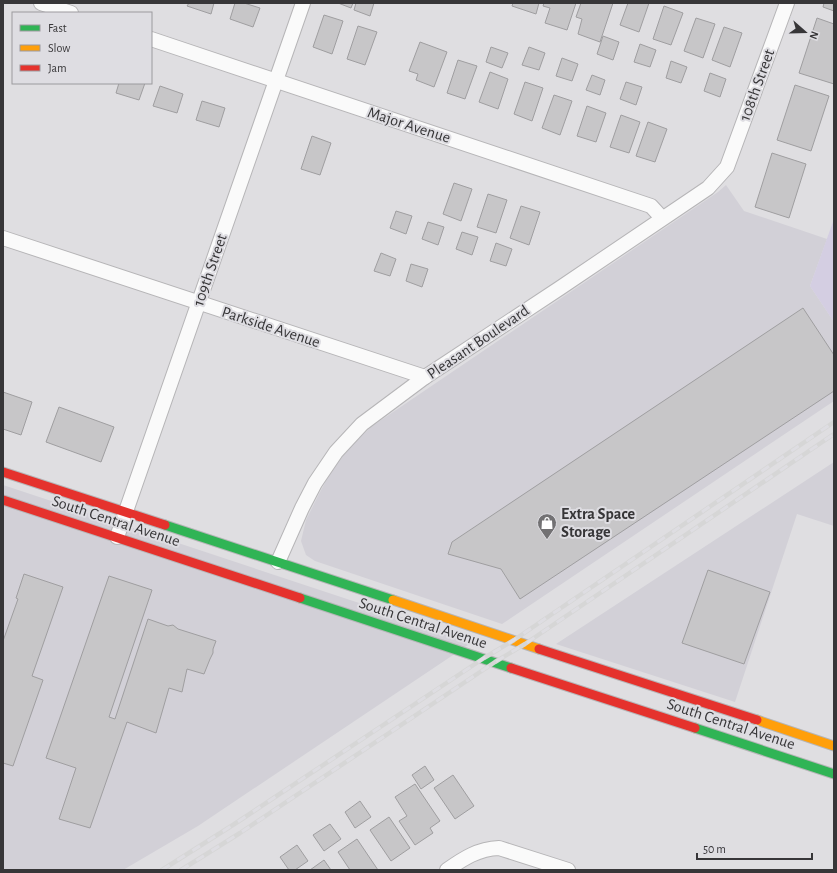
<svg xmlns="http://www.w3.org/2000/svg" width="837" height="873" font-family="'Alegreya Sans',sans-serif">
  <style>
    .built { fill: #d2d0d7 }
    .green { fill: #d4cee2 }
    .building { fill: #c7c6c8; stroke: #9f9ea0 }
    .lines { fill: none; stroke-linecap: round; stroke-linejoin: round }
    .street-casing { stroke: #b6b5b7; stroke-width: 16 }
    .fast-casing { stroke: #b6b5b7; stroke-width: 11 }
    .slow-casing { stroke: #b6b5b7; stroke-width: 11 }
    .jam-casing { stroke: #b6b5b7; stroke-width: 11 }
    .street { stroke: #fafafa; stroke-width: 14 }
    .fast { stroke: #30b455; stroke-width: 9 }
    .slow { stroke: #ff9f0a; stroke-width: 9 }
    .jam { stroke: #e5322d; stroke-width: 9 }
    .rail-casing { stroke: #d6d6d6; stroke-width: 4.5 }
    .rail { stroke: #dedde2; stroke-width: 3; stroke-dasharray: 9; stroke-linecap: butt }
    .labels { text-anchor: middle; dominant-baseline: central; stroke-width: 4; stroke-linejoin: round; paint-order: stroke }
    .street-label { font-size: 16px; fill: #373638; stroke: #dedde2 }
    .poi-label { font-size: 16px; font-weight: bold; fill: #373638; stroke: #dedde2; text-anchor: start }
  </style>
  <rect width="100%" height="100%" fill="#dfdee1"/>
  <g class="built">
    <path d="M726,185L744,211L827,239L810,286L834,322V401L502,624L315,561L306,555L301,541L306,520L319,494L334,466L354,443L371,427L718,192Z"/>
    <path d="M834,462V526L797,514L735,702L556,644Z"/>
    <path d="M3,485L474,641L198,826L123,870H3Z"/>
  </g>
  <path class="green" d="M834,219V322L810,286Z"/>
  <g class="building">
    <path d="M189,3H214L211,14L187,6Z"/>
    <path d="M235,3H244L260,8L253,27L230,19Z"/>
    <path d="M338,3H353L351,8Z"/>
    <path d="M356,3H374L370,16L354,10Z"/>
    <path d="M513,3H539L536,14L512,6Z"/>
    <path d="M544,3H576L567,30L545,23L550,8L543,6Z"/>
    <path d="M581,3H613L600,42L578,34L582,19L576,17Z"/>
    <path d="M628,3H649L639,32L620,25Z"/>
    <path d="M824,3H834V11L823,7Z"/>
    <path d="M664,6L683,13L671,45L653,39Z"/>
    <path d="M324,15L343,21L332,54L313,47Z"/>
    <path d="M696,18L715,24L703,58L684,51Z"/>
    <path d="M817,18L834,24V84L799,73Z"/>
    <path d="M358,26L377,32L365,65L347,59Z"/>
    <path d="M724,27L742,33L730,67L712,60Z"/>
    <path d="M603,36L619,42L613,60L597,54Z"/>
    <path d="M420,42L447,52L434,87L416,80L418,74L409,71Z"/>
    <path d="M640,44L656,50L650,67L634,62Z"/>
    <path d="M491,47L508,53L502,68L486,62Z"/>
    <path d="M529,47L545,53L539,70L522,65Z"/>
    <path d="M562,58L578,64L572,81L556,76Z"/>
    <path d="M458,60L477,66L465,99L447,93Z"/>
    <path d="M671,61L687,67L681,83L666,78Z"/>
    <path d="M490,72L508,79L498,109L479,102Z"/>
    <path d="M710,73L726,79L720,97L704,91Z"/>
    <path d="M592,75L605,80L600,95L586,90Z"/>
    <path d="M525,82L543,88L532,121L514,114Z"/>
    <path d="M626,82L642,87L636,105L620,99Z"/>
    <path d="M119,83H145L139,100L116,93Z"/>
    <path d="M795,85L829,96L811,151L777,140Z"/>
    <path d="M160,86L183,94L177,113L153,106Z"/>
    <path d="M554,95L572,101L560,135L542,128Z"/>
    <path d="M202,101L225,108L219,127L196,120Z"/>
    <path d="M587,106L606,113L596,142L577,136Z"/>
    <path d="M621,115L640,122L629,153L610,147Z"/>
    <path d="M648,122L667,129L655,162L636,156Z"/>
    <path d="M312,136L331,143L320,175L301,169Z"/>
    <path d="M772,153L806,164L789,218L755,207Z"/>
    <path d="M454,183L472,189L461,221L443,214Z"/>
    <path d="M488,194L507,200L496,233L477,227Z"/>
    <path d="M521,206L540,212L529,245L510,238Z"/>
    <path d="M396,211L412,216L406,234L390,228Z"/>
    <path d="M428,222L444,227L438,245L422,239Z"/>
    <path d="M462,232L478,237L472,255L456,249Z"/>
    <path d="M496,243L512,249L506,266L490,261Z"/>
    <path d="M381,253L396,259L390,276L374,271Z"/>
    <path d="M411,264L428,269L422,287L406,281Z"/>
    <path d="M803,308L834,355V391L520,599L501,569L448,554L452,542Z"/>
    <path d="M3,392L32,402L21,435L3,429Z"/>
    <path d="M59,407L114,427L101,462L46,442Z"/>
    <path d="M708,570L770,592L744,664L682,643Z"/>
    <path d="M24,574L63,587L32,676L43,680L13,766L3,763V641L18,599L16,598Z"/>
    <path d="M109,576L152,590L109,717L115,719L148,619L168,626L173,625L178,629L216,641L213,649V653L210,659L204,674L187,669L182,692L169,688L156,733L127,722L90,828L59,819L76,768L46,758Z"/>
    <path d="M425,766L434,780L421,789L412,775Z"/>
    <path d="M453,775L474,806L455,819L434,788Z"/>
    <path d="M415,784L440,821L430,828L433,833L415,845L399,821L407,816L395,797Z"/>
    <path d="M360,801L371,817L355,828L345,812Z"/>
    <path d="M389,817L410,848L391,861L370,830Z"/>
    <path d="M330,824L341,839L324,851L313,835Z"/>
    <path d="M357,839L378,870H350L338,852Z"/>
    <path d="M297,845L308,861L295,870H289L280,857Z"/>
    <path d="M324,860L331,870H310Z"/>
  </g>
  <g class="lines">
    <defs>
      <g id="street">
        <path d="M41,3L71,13"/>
        <path d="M151,39L651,206L662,218"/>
        <path d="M3,238L425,377"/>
        <path d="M117,537L303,3"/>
        <path d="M278,562L302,508L315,483L336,452L362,424L425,377L560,288L708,188L727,167L787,3"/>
        <path d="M447,870C464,858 478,849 499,848L568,870"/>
      </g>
      <g id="fast">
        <path d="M165,525L393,600"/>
        <path d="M300,598L511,668"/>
        <path d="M695,728L834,774"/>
      </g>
      <g id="slow">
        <path d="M393,600L539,649"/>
        <path d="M757,720L834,746"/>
      </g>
      <g id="jam">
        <path d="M3,472L165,525"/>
        <path d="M3,500L300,598"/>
        <path d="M539,649L757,720"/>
        <path d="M511,668L695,728"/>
      </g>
    </defs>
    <use href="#street" class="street-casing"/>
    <use href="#fast" class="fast-casing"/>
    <use href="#slow" class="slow-casing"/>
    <use href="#jam" class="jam-casing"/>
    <use href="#street" class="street"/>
    <use href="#fast" class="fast"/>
    <use href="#slow" class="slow"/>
    <use href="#jam" class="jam"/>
    <defs>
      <g id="rail">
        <path d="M162,870L236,823L484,658L514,640L834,422"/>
        <path d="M181,870L240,833L495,662L525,644L834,434"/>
      </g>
    </defs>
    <use href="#rail" class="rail-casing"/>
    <use href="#rail" class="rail"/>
  </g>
  <defs>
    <symbol id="shop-pin" viewBox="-11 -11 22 30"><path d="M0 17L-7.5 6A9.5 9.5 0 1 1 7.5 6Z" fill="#727173" stroke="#dedde2"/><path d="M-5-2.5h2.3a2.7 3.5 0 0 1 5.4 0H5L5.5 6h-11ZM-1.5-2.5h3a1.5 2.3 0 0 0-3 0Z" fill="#fff"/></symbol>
  </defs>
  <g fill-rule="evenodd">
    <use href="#shop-pin" x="536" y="512" width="22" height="30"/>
  </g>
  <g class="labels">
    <g class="street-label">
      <text transform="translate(757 85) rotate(-70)">108th Street</text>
      <text transform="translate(409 125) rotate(18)">Major Avenue</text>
      <text transform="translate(210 270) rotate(-71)">109th Street</text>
      <text transform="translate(271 327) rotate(18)">Parkside Avenue</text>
      <text transform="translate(478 342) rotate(-34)">Pleasant Boulevard</text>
      <text transform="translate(116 521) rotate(18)">South Central Avenue</text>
      <text transform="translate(423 623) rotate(18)">South Central Avenue</text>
      <text transform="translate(731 724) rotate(18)">South Central Avenue</text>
    </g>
    <g class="poi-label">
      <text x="561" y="514">Extra Space<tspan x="561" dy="18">Storage</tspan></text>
    </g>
  </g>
  <rect width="837" height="873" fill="none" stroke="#373638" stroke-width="8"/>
  <rect x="12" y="12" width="140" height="72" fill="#dedde2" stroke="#9b9a9e"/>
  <rect x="20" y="25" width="20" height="6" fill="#30b455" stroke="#9b9a9e"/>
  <text x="48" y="32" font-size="12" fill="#373638">Fast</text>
  <rect x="20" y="45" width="20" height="6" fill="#ff9f0a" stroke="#9b9a9e"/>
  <text x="48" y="52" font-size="12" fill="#373638">Slow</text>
  <rect x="20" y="65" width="20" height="6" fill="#e5322d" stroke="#9b9a9e"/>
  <text x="48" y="72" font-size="12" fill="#373638">Jam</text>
  <g transform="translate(805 32) rotate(110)" stroke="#dedde2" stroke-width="3" paint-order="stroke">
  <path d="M0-3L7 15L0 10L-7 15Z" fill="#373638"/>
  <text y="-6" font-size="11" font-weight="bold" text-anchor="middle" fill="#373638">N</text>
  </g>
  <path d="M697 853v6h115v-6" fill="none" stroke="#373638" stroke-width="2"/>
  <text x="703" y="853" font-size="12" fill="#373638" stroke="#dedde2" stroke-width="3" paint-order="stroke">50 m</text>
</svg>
